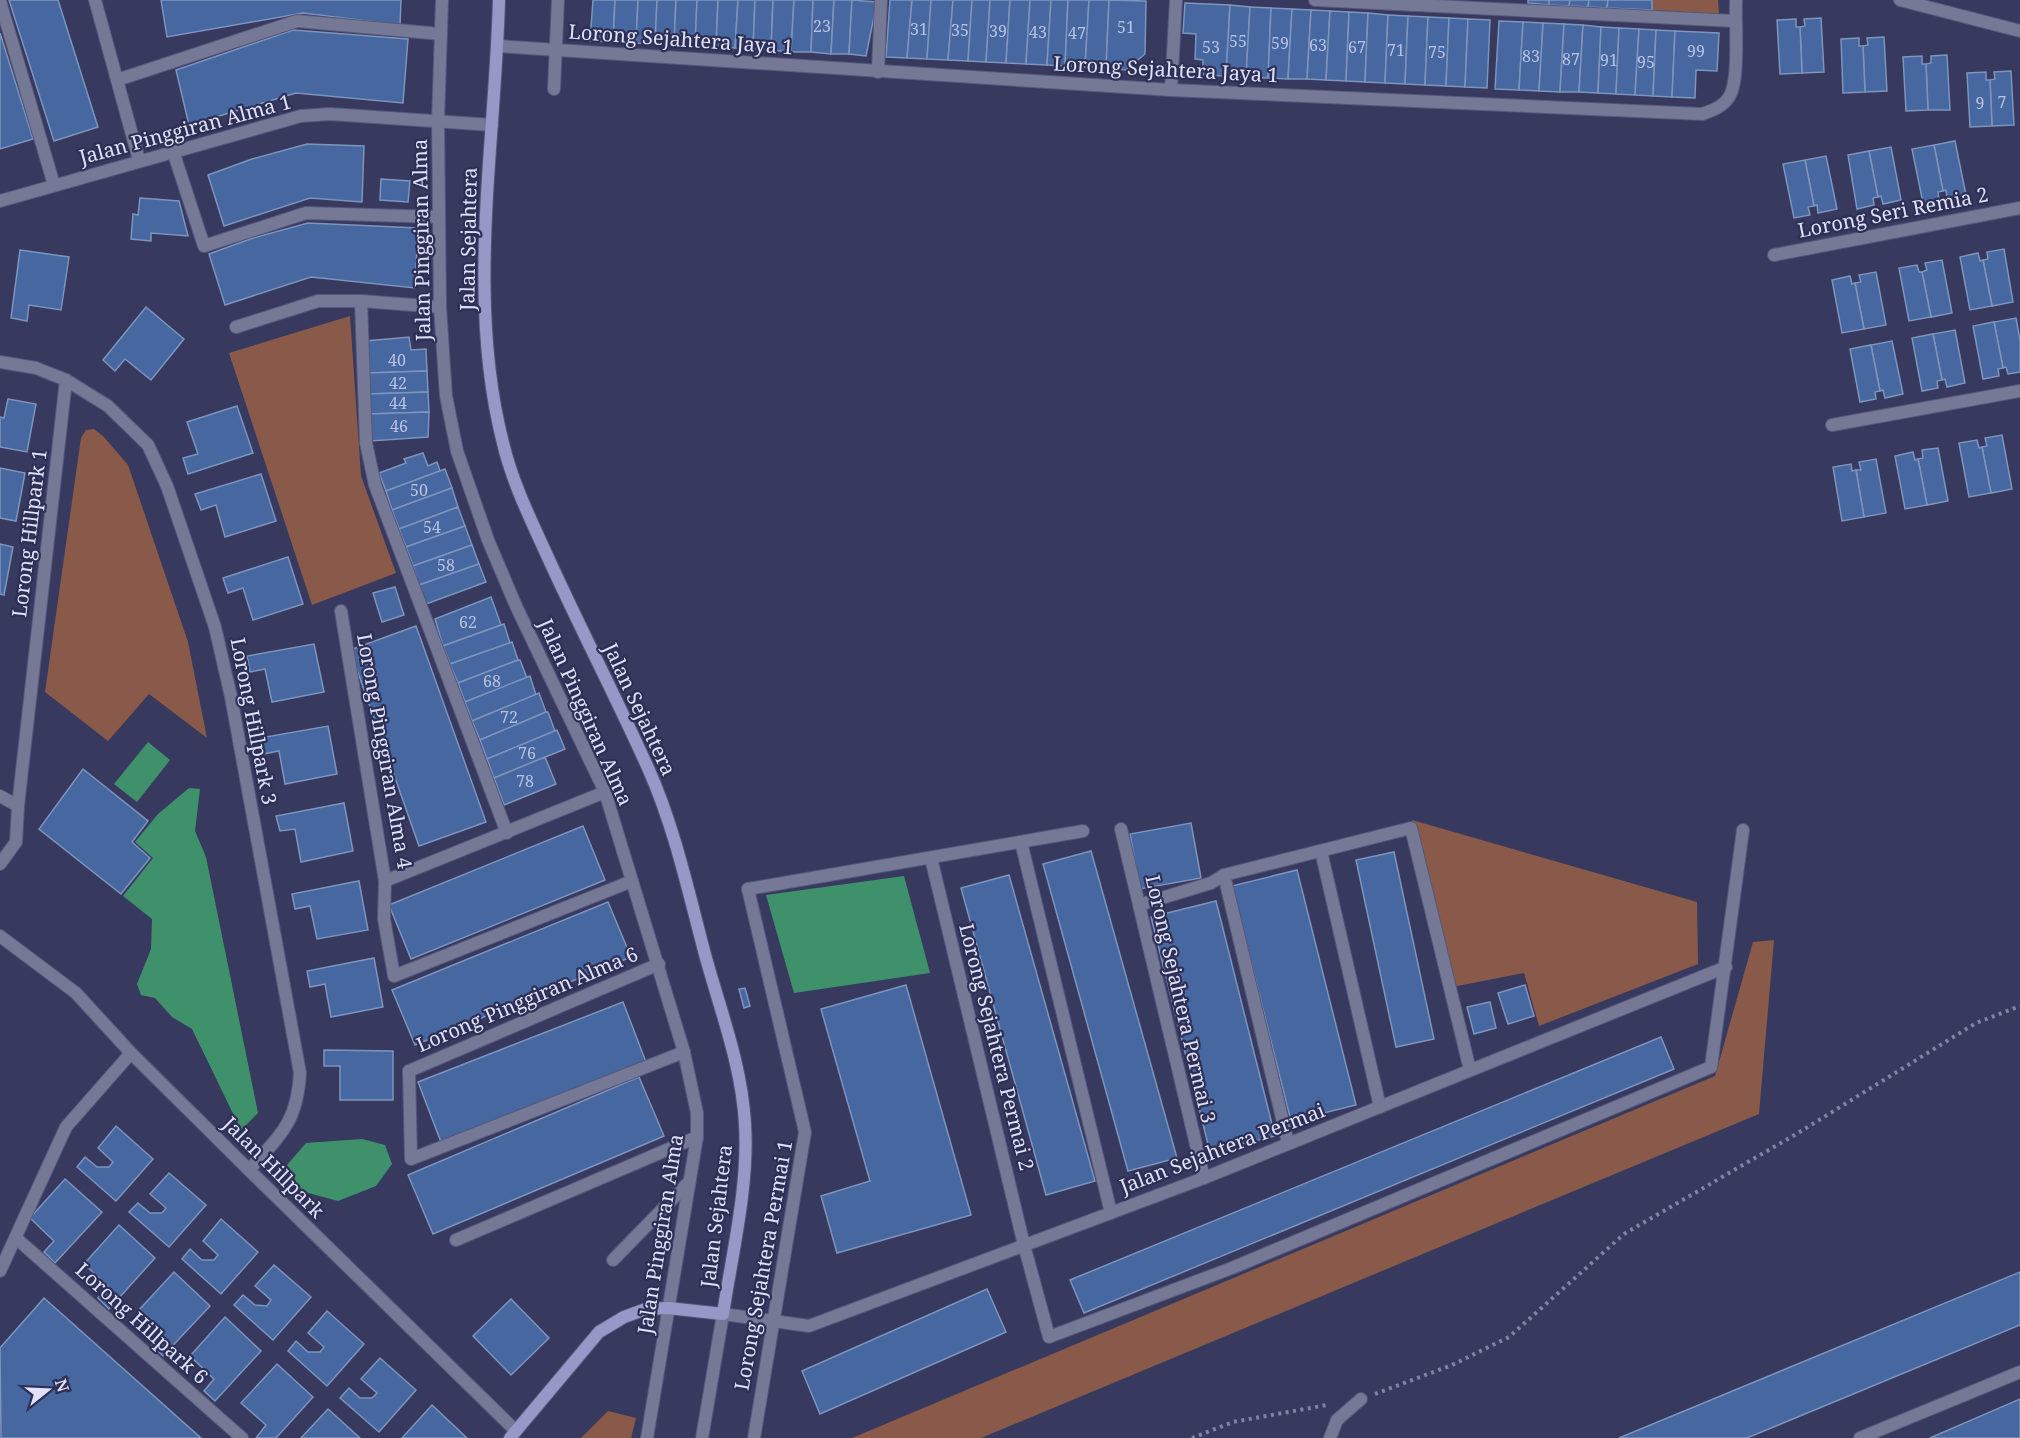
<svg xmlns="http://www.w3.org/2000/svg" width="2020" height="1438" font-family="'Noto Serif',serif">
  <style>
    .green { fill: #895a49 }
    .water { fill: #3f916b }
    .building { fill: #4667a0; stroke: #7d94bc; stroke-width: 1.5 }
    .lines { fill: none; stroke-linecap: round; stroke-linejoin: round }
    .service-casing { stroke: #56577b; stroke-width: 14 }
    .minor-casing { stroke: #56577b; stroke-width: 14 }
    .secondary-casing { stroke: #56577b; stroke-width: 14 }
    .path { stroke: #8183a2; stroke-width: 4; stroke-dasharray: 3 4.5; stroke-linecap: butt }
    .service { stroke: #767996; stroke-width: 12 }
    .minor { stroke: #767996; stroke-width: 12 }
    .secondary { stroke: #9699c7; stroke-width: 12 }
    .labels { text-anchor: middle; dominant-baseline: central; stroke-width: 4.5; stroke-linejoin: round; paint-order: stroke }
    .number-label { font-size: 16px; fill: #b9c2e3 }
    .street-label { font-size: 20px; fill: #dfe1f9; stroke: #2e2f54 }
  </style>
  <rect width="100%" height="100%" fill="#38395f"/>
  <g class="green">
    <path d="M1652,0H1718L1719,14L1652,10Z"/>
    <path d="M350,316L361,476L396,573L312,605L229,353Z"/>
    <path d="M94,429L103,436L128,465L188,642L207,738L149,694L108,741L45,692L81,438L86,430Z"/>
    <path d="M1412,820L1697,902L1698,964L1539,1026L1524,973L1452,987Z"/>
    <path d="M1774,940L1759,1114L981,1438H852L1715,1076L1753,942Z"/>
    <path d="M608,1411L636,1418L631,1438H581Z"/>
  </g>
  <g class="water">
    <path d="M148,742L170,760L137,802L114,784Z"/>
    <path d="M189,788L200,789L195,831L206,857L258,1113L241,1130L192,1029L172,1017L155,998L141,995L137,984L151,949L152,919L123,896L153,858L135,842L158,814Z"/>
    <path d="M904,876L930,973L794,993L766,895Z"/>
    <path d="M362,1139L385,1145L392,1164L376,1186L338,1201L301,1191L287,1165L306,1143Z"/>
  </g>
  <g class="building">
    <path d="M9,0H58L98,127L54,141Z"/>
    <path d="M161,0H401L400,25L303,13L167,37Z"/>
    <path d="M593,0H615L613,42L590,41Z"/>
    <path d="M615,0H638L636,43L613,42Z"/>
    <path d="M638,0H657L655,44L636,43Z"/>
    <path d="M657,0H676L674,45L655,44Z"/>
    <path d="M676,0H697L695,46L674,45Z"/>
    <path d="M697,0H718L716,47L695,46Z"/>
    <path d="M718,0H738L735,48L716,47Z"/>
    <path d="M738,0H755L753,49L735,48Z"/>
    <path d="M755,0H773L771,50L753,49Z"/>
    <path d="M773,0H794L791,52L771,50Z"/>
    <path d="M794,0H813L811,52H791Z"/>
    <path d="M813,0H834L831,54L811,52Z"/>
    <path d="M834,0H852L849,54H831Z"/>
    <path d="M852,0L877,2L866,56L849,54Z"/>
    <path d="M890,0H912L907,58L886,57Z"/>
    <path d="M912,0H931L927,59L907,58Z"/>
    <path d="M931,0H953L948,60L927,59Z"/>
    <path d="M953,0H972L968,61L948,60Z"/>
    <path d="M972,0H990L986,62L968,61Z"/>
    <path d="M990,0H1010L1006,63L986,62Z"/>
    <path d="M1010,0H1030L1026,64L1006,63Z"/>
    <path d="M1030,0H1051L1047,65L1026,64Z"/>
    <path d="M1051,0H1068L1065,66L1047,65Z"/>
    <path d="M1068,0H1089L1085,67L1065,66Z"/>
    <path d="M1089,0H1109L1106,68L1085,67Z"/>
    <path d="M1109,0L1146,1L1145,54L1126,70L1106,68Z"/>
    <path d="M1528,0H1549V5L1528,3Z"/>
    <path d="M1549,0H1570L1569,6L1549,5Z"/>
    <path d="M1570,0H1589L1588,7L1569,6Z"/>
    <path d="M1589,0H1608L1607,8L1588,7Z"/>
    <path d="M1608,0H1652V10L1607,8Z"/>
    <path d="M1185,3L1230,5L1226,76L1203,75V60L1195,59L1196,34L1183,33Z"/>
    <path d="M1230,5L1250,7L1246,77L1226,76Z"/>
    <path d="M1250,7L1271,8L1268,78L1246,77Z"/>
    <path d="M1271,8L1292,9L1288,79L1268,78Z"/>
    <path d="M1292,9L1311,10L1307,79H1288Z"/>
    <path d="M1311,10L1330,11L1326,80L1307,79Z"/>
    <path d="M1330,11L1349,12L1346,81L1326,80Z"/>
    <path d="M1349,12L1368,13L1365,82L1346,81Z"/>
    <path d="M1368,13L1388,15L1385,83L1365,82Z"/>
    <path d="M1388,15L1408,16L1405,84L1385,83Z"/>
    <path d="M1408,16L1428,17L1425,85L1405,84Z"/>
    <path d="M1428,17L1449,18L1446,86L1425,85Z"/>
    <path d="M1449,18L1468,19L1465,87L1446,86Z"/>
    <path d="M1821,18L1824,72L1802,73L1800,27L1805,26L1804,19Z"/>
    <path d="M1468,19L1490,20L1487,88L1465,87Z"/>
    <path d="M1796,19V27H1800L1802,73L1780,74L1777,20Z"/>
    <path d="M1499,21L1523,22L1519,90L1495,89Z"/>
    <path d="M1523,22L1543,23L1539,91L1519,90Z"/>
    <path d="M1543,23L1564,24L1560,92L1539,91Z"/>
    <path d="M1564,24L1583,25L1579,92H1560Z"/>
    <path d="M1583,25L1601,27L1598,93L1579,92Z"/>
    <path d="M1601,27L1619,28L1616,94L1598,93Z"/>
    <path d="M1619,28L1639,29L1635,95L1616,94Z"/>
    <path d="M1639,29L1656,30L1653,96L1635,95Z"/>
    <path d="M293,30L408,39L403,103L296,93L189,125L176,70Z"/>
    <path d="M1656,30L1675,31L1672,97L1653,96Z"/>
    <path d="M1675,31L1719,33L1717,71L1696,70L1695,98L1672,97Z"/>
    <path d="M0,33L33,139L0,149Z"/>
    <path d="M1884,37L1887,91L1865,92L1863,46L1868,45L1867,38Z"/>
    <path d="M1859,38V46H1863L1865,92L1843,93L1841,39Z"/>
    <path d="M1947,55L1950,110H1928L1926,64L1931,63V56Z"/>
    <path d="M1922,56V64H1926L1928,110L1906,111L1903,57Z"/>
    <path d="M2011,71L2014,125L1992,126L1990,80L1995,79L1994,72Z"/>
    <path d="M1986,72V80H1990L1992,126L1970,127L1967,73Z"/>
    <path d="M1955,141L1966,195L1947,198L1946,190L1943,191L1934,145Z"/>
    <path d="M307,144L364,146L362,202L310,198L224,226L208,175L252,159Z"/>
    <path d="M1934,145L1943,191L1938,192L1939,200L1923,203L1912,149Z"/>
    <path d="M1891,147L1901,200L1883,204L1881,196L1878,197L1869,151Z"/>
    <path d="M1869,151L1878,197L1873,198L1874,205L1857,209L1848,155Z"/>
    <path d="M1826,156L1837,209L1818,213L1817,205L1814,206L1805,160Z"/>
    <path d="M1805,160L1814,206L1808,207L1810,215L1794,218L1783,164Z"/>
    <path d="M381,179L410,181L408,202L380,200Z"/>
    <path d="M140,198L179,201L188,236L151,233V241L131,239L133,214L138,215Z"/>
    <path d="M308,223L418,228L415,288L311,277L225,305L209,254L253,238Z"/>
    <path d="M2004,249L2013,302L1992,306L1983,260L1988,259L1987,252Z"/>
    <path d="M20,250L69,257L61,310L29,305L27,321L11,318Z"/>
    <path d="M1978,253L1980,261L1983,260L1992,306L1970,310L1960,257Z"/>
    <path d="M1942,260L1952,313L1931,317L1922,272L1927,270L1925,263Z"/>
    <path d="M1917,265L1919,272H1922L1931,317L1909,321L1899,268Z"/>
    <path d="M1876,272L1886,325L1864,329L1855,283L1861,282L1859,275Z"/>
    <path d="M1850,276L1852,284L1855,283L1864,329L1842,333L1832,280Z"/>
    <path d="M146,307L184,339L151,380L125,359L115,371L103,360Z"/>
    <path d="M2016,318L2020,340V372L2008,374L2006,367L2003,368L1994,322Z"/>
    <path d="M1994,322L2003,368L1998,369L1999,376L1983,379L1973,326Z"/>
    <path d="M1955,330L1965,383L1947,387L1945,379L1942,380L1933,334Z"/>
    <path d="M1933,334L1942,380L1937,381L1938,388L1922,391L1912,338Z"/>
    <path d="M409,337L411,350L426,349L427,371L367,373L366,341Z"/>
    <path d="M1892,341L1903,394L1885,398L1883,390L1880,391L1871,345Z"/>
    <path d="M1871,345L1880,391L1875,392L1876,399L1860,402L1850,349Z"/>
    <path d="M427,371L428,392L368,394L367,373Z"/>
    <path d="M428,392L429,412L369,414L368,394Z"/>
    <path d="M8,399L36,404L27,452L0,447V417L4,418Z"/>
    <path d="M237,406L253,453L188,474L183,458L198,454L187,422Z"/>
    <path d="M429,412L428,437L370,441L369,414Z"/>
    <path d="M2002,435L2012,489L1991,493L1982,447L1987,446L1985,438Z"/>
    <path d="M1977,440L1979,448L1982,447L1991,493L1969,497L1959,443Z"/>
    <path d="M1938,448L1948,501L1927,505L1918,459L1923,458L1922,450Z"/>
    <path d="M1913,452L1915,460L1918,459L1927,505L1905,509L1895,456Z"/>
    <path d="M423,453L428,466L437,462L440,471L386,491L379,473L406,463L404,459Z"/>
    <path d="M1876,459L1886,513L1864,517L1856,470H1861L1859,462Z"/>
    <path d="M1851,464L1852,471L1856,470L1864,517L1842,521L1833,467Z"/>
    <path d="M0,468L25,473L16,521L0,518Z"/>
    <path d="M445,469L452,488L392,510L386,491Z"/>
    <path d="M261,474L276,521L225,537L216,505L201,510L195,494Z"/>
    <path d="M452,488L458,507L399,529L392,510Z"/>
    <path d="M458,507L465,526L406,547L399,529Z"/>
    <path d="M465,526L472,545L413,566L406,547Z"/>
    <path d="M0,544L13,547L4,595L0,594Z"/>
    <path d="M472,545L479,564L419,585L413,566Z"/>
    <path d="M288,557L303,604L253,620L243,588L228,593L223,578Z"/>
    <path d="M479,564L486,582L426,604L419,585Z"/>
    <path d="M395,587L404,615L382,622L373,593Z"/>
    <path d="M491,597L501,625L443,646L435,619Z"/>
    <path d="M504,624L510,643L450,664L443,646Z"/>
    <path d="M416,626L486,822L419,846L350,650Z"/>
    <path d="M512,642L518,660L458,683L450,664Z"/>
    <path d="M314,644L324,692L272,702L265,669L250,672L247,656Z"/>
    <path d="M518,660H520L527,678L465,702L458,683Z"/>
    <path d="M530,676L536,695L472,721L465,702Z"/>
    <path d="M539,693L546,712L480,740L472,721Z"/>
    <path d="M546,712H548L555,731L487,759L480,740Z"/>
    <path d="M328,726L337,774L285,784L279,751L263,754L260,738Z"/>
    <path d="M557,730L565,749L494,778L487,759Z"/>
    <path d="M545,757L556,784L504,805L494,778Z"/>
    <path d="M83,769L148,821L132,842L150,858L121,894L39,829Z"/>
    <path d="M344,803L353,851L301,862L295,829L280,831L276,816Z"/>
    <path d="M1191,823L1201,878L1140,889L1130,834Z"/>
    <path d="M583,826L605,880L411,959L389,905Z"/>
    <path d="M1091,851L1177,1158L1128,1171L1043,864Z"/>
    <path d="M1394,852L1434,1039L1396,1047L1356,860Z"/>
    <path d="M1297,870L1356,1105L1291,1121L1232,886Z"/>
    <path d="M1009,875L1095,1181L1046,1195L961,888Z"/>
    <path d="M359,881L368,930L317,939L310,906L295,909L292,894Z"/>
    <path d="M1216,901L1275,1136L1210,1152L1151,917Z"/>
    <path d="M608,902L631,957L415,1045L392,990Z"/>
    <path d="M374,958L383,1007L331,1017L325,984L310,987L307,971Z"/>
    <path d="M906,985L971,1215L837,1253L821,1196L870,1181L821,1009Z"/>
    <path d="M1525,985L1534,1016L1508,1024L1498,993Z"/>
    <path d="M745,988L750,1006L744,1008L739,989Z"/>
    <path d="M623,1002L646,1062L441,1142L418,1082Z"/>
    <path d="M1490,1002L1496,1028L1474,1034L1467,1007Z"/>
    <path d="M1661,1037L1674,1069L1084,1313L1070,1280Z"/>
    <path d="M324,1050L393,1051V1100H340V1066H324Z"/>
    <path d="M639,1077L664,1136L433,1234L408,1175Z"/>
    <path d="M116,1126L153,1159L116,1201L77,1167L85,1157L97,1167H109L113,1162L98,1148Z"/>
    <path d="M169,1173L206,1205L169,1247L129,1212L138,1203L150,1213H162L166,1208L150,1194Z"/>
    <path d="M65,1179L102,1212L55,1263L44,1252L54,1241L30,1218Z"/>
    <path d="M221,1219L258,1252L221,1294L182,1259L190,1249L202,1260H214L218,1255L203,1241Z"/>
    <path d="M119,1225L155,1258L109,1309L98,1298L108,1286L84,1264Z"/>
    <path d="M274,1265L311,1297L273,1340L234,1305L243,1295L255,1305L267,1306L271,1300L255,1286Z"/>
    <path d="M174,1272L210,1306L163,1356L152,1345L163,1334L138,1311Z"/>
    <path d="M2020,1272V1325L1747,1438H1619Z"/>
    <path d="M987,1289L1006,1332L820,1414L802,1371Z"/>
    <path d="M44,1298L201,1438H1L0,1348Z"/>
    <path d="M511,1299L549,1338L511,1375L473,1336Z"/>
    <path d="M327,1311L364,1344L327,1386L288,1351L296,1341L308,1352H320L324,1347L308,1333Z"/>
    <path d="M225,1317L261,1351L215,1401L204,1391L214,1379L190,1356Z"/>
    <path d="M380,1358L416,1390L379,1432L340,1398L349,1388L360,1398H372L377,1393L361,1379Z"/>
    <path d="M277,1364L313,1397L276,1438H256L266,1425L241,1403Z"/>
    <path d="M2020,1399V1438H1930Z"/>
    <path d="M432,1405L467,1438H402Z"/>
    <path d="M328,1409L360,1438H301Z"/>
  </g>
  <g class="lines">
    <defs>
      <g id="service">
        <path d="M1315,0L1735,21"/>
        <path d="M0,1L54,185"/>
        <path d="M878,72L881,0"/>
        <path d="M117,80L297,21L441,34"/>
        <path d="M173,151L204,246L306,213L439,217"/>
        <path d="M361,301L366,443L375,485L507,833"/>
        <path d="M1021,842L1111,1213"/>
        <path d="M1224,875L1288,1143"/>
        <path d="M385,881L384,919L394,976L632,881"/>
        <path d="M748,889L1083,831"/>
        <path d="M1139,905L1211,883L1224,875L1411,828L1470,1070"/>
        <path d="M409,1071L411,1159L684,1052"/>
        <path d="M1024,1245L1049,1337L1232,1268L1711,1067"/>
        <path d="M613,1260L689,1182"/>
        <path d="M1330,1438L1337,1420L1361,1399"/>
      </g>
      <g id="minor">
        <path d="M95,0L139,160"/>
        <path d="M442,0L438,121L440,307L446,396L457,451L488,540L516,606L605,792L684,1052L697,1113V1137L647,1438"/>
        <path d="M1900,0L2020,31"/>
        <path d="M498,46L1171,90L1702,114C1711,111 1723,107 1729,97C1740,81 1735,23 1736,0"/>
        <path d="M554,89L558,0"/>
        <path d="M1171,90L1176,0"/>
        <path d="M0,201L301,116L330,114L492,125"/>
        <path d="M1774,255L2020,208"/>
        <path d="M236,327L318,301H361L440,307"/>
        <path d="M0,362L36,368L66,380L108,406L148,445L167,486L215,627L231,697L300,1073C297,1123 281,1134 249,1170"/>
        <path d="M1832,425L2020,391"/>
        <path d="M341,611L385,881L605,792"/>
        <path d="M0,796L18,806"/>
        <path d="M1121,829L1204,1178"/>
        <path d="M1321,851L1380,1107"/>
        <path d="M931,858L1024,1245"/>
        <path d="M0,864L16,842L18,806L66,380"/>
        <path d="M748,889L805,1132L754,1438"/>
        <path d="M0,936L76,993L131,1053L249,1170L516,1431"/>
        <path d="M1711,1067L1743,830"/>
        <path d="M409,1071L659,964"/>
        <path d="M16,1238L242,1438"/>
        <path d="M456,1240L697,1137"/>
        <path d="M0,1271L66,1127L131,1053"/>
        <path d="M702,1438L723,1314L809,1326L1204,1178L1726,967"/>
        <path d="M1860,1438L2020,1372"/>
      </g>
      <path id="secondary" d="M499,0C495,147 466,299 503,443C512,481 529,516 545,551C578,624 615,695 648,768C675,828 689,895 706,958C721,1012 742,1067 745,1124C749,1185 732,1254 723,1314L668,1308L646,1309L624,1317L599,1332L510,1438"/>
    </defs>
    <use href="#service" class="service-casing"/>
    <use href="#minor" class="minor-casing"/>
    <use href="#secondary" class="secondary-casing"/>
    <g class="path">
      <path d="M1375,1394L1452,1365L1509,1337L1624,1234L1798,1133L1976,1023L2020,1006"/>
      <path d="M1192,1438L1233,1422L1327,1405"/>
    </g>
    <use href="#service" class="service"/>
    <use href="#minor" class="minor"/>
    <use href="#secondary" class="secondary"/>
  </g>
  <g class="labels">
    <g class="number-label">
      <text x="822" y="26">23</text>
      <text x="1126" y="27">51</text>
      <text x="919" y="29">31</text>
      <text x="960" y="30">35</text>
      <text x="998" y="31">39</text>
      <text x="1038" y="32">43</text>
      <text x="1077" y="33">47</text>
      <text x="1238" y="41">55</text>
      <text x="1280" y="43">59</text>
      <text x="1318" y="45">63</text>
      <text x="1211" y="47">53</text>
      <text x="1357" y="47">67</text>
      <text x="1396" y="50">71</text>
      <text x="1696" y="51">99</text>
      <text x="1437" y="52">75</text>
      <text x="1531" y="56">83</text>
      <text x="1571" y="59">87</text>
      <text x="1609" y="60">91</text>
      <text x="1646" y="62">95</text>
      <text x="2002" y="102">7</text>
      <text x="1980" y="103">9</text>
      <text x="397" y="360">40</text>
      <text x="398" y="383">42</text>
      <text x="398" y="403">44</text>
      <text x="399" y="426">46</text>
      <text x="419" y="490">50</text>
      <text x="432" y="527">54</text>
      <text x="446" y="565">58</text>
      <text x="468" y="622">62</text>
      <text x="492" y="681">68</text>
      <text x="509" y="717">72</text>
      <text x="527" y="753">76</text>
      <text x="525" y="781">78</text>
    </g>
    <g class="street-label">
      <text transform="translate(681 39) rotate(4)">Lorong Sejahtera Jaya 1</text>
      <text transform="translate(1166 69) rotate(3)">Lorong Sejahtera Jaya 1</text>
      <text transform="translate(185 129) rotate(-15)">Jalan Pinggiran Alma 1</text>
      <text transform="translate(1893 212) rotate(-11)">Lorong Seri Remia 2</text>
      <text transform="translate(468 239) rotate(-89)">Jalan Sejahtera</text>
      <text transform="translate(421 240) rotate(-91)">Jalan Pinggiran Alma</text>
      <text transform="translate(29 533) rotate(-83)">Lorong Hillpark 1</text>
      <text transform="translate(640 709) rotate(65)">Jalan Sejahtera</text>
      <text transform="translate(586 712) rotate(66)">Jalan Pinggiran Alma</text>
      <text transform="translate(254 721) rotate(79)">Lorong Hillpark 3</text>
      <text transform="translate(385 751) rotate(80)">Lorong Pinggiran Alma 4</text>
      <text transform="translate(527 999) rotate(-23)">Lorong Pinggiran Alma 6</text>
      <text transform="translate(1181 999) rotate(77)">Lorong Sejahtera Permai 3</text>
      <text transform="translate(997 1047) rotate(76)">Lorong Sejahtera Permai 2</text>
      <text transform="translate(1222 1148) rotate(-21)">Jalan Sejahtera Permai</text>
      <text transform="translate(274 1167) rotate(45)">Jalan Hillpark</text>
      <text transform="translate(716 1216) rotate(-83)">Jalan Sejahtera</text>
      <text transform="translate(660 1234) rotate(-81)">Jalan Pinggiran Alma</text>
      <text transform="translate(763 1265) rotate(-80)">Lorong Sejahtera Permai 1</text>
      <text transform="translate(142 1323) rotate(42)">Lorong Hillpark 6</text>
    </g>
  </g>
  <g transform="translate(48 1390) rotate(72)" stroke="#2e2f54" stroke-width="4.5" paint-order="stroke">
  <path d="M0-4.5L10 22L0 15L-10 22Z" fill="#dfe1f9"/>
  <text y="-9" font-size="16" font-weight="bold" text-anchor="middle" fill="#dfe1f9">N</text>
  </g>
</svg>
